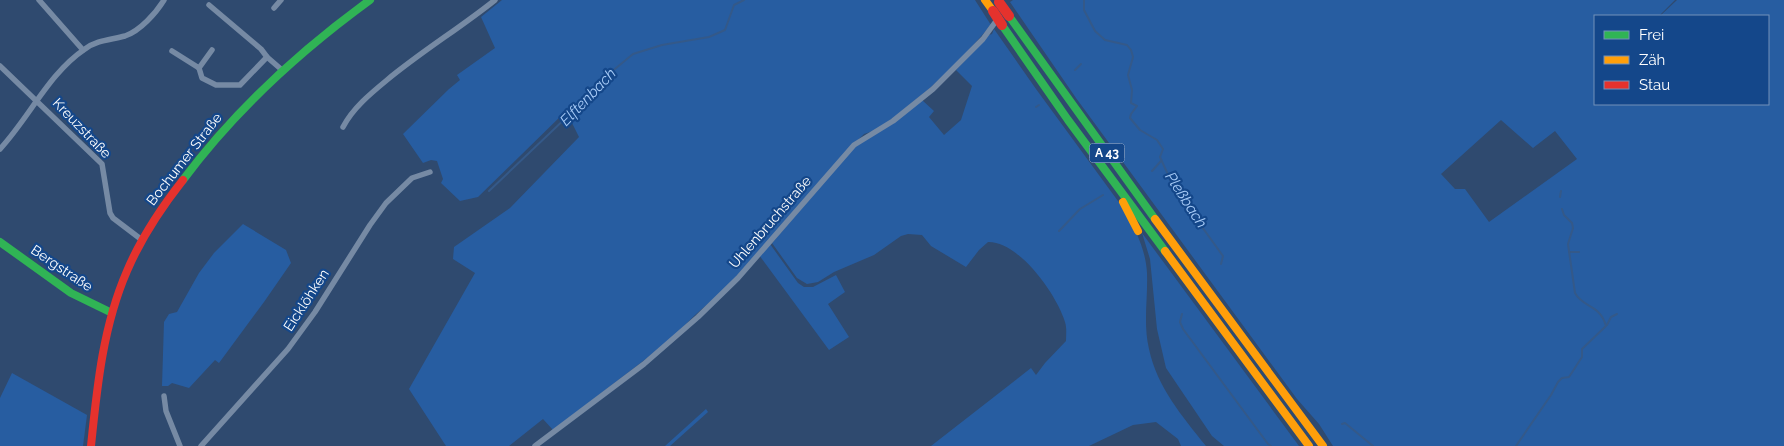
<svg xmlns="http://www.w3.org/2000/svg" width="1784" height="446" font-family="Raleway,sans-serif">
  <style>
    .green { fill: #275da1; fill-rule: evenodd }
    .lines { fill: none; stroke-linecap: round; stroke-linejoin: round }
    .stream { stroke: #345989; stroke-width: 2 }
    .street { stroke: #768aa4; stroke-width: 5.5 }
    .fast { stroke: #30b455; stroke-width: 8 }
    .slow { stroke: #ff9f0a; stroke-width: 8 }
    .jam { stroke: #e5322d; stroke-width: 8 }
    .jam-bridge { stroke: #e5322d; stroke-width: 10 }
    .labels { text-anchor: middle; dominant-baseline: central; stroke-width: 4.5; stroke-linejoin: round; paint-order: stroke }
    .shield { fill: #14478a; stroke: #b8c8dc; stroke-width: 1 }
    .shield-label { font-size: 12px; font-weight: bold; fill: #fff }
    .street-label { font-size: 14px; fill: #fff; stroke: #14478a }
    .water-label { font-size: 15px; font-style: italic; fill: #a7cbf7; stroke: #14478a }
  </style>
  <rect width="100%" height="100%" fill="#2f4a6f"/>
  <g class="green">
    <path d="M502,0H975L991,25L961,59L930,88L897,115L876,130L864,134L848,150L726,288L695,315L677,333L647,358L553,430L543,419L509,446H446L409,389L475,273L453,259L454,247L510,208L579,137L566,111L478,197L460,201L441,183L443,179L437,161L431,160L423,163L403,134L449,89L460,80L457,75L495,48L481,17Z"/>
    <path d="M1013,0H1675L1659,16H1595V104H1768V16H1660L1677,0H1784V446H1333L1319,424L1297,399L1076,98L1010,2ZM1501,120L1533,148L1555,131L1577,159L1489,222L1465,189H1455L1441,174Z"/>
    <path d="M994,29L1036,89L1126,212C1136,231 1146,251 1147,273C1148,298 1143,324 1149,349C1157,387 1182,416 1206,446H1181L1178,439L1156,422L1133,425L1089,446H931L1031,368L1036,375L1045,363L1066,341C1066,335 1067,328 1065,322C1057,295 1019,241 988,242L979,250L966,267L931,246L922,235L908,234L901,236L874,255L834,272L818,282L807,284L797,278L772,243L855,146L922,100L934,111L929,117L944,135L961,120L972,86L956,70L989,35L992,34Z"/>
    <path d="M243,224L286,250L291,263L264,302L219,363L215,360L189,388L172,383L168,386H162L164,322L169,314L177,312L199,273L214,253Z"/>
    <path d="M1142,233L1299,446H1224L1212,436L1166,368L1157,329L1150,259Z"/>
    <path d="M770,244L798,283L804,287H813L836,275L845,292L828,304L849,337L829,350L759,255Z"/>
    <path d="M12,373L87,415L83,446H0V398Z"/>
    <path d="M706,409L708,412L670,446H665Z"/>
  </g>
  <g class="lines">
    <g class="stream">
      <path d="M1084,0V10L1095,31L1105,40L1127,45L1131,50L1133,57L1128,75L1132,90L1131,103L1137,106L1131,114L1130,118L1140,130L1157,140L1163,149L1160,157L1174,188L1223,256L1221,264"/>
      <path d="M1075,70L1081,64"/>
      <path d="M1036,107L1039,105"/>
      <path d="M1152,171L1161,161"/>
      <path d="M489,191L570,114L586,102L598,83L633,54L662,45L709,37L725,30L734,5L744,0"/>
      <path d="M1560,197L1561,191"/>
      <path d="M1059,231L1080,209L1103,195"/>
      <path d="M1569,252H1579"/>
      <path d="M1182,314L1180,322L1183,329L1268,444L1271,446"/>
      <path d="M1607,325L1611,317L1617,314"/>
      <path d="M1342,424L1345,423L1373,446"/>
      <path d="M1516,446L1551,395L1558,382L1562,378L1569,377L1582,357V349L1606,326C1600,304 1583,308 1575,293L1568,244L1573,228L1572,223L1564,215L1562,209"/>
    </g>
    <g class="street">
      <path d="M39,0L83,50"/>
      <path d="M209,5L261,49L267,57L282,70"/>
      <path d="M274,8L281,0"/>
      <path d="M172,51L199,68L202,78L216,85H240L267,57"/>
      <path d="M0,66L102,164L110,213L113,218L142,240"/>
      <path d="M199,68L212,50"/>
      <path d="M343,127C353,108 370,94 387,80C422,51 460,28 495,0"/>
      <path d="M0,149C29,118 49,73 85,49C97,40 110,40 125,36C140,31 156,13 164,0"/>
      <path d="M164,396L166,411L180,446"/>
      <path d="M201,446L288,349L315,312L370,225L386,203L412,178L430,172"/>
      <path d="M535,446L644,364L698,317L738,278L854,145L893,121L933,89L983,39L999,17"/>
    </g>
    <g class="fast">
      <path d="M1009,16L1155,219"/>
      <path d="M1002,25L1068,120L1165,251"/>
      <path d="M183,180C235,110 300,51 370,0"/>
      <path d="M0,242L71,293L112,313"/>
    </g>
    <g class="slow">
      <path d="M985,0L993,11"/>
      <path d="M1123,202L1138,231"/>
      <path d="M1155,219L1323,446"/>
      <path d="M1165,251L1309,446"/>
    </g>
    <path class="jam" d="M91,446C97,387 103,326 127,271C141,238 161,208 183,180"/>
    <g class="jam-bridge">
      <path d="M999,2L1009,16"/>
      <path d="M993,11L1002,25"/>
    </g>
  </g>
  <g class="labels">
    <rect class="shield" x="1089.5" y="143.5" width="35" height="19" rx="4"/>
    <g class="shield-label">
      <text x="1107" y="153">A 43</text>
    </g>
    <g class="street-label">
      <text transform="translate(82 128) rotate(46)">Kreuzstraße</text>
      <text transform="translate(184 159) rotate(-52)">Bochumer Straße</text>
      <text transform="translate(770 222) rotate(-49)">Uhlenbruchstraße</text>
      <text transform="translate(62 268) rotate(34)">Bergstraße</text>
      <text transform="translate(306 300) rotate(-57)">Eicklöhken</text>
    </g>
    <g class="water-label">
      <text transform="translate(588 97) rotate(-46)">Elftenbach</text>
      <text transform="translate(1186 200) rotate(57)">Pleßbach</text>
    </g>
  </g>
  <rect x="1594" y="15" width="175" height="90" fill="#14478a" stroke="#7291b9"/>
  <rect x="1604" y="31" width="25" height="8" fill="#30b455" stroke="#7291b9"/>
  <text x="1639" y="40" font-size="15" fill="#ffffff">Frei</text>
  <rect x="1604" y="56" width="25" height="8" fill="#ff9f0a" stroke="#7291b9"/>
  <text x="1639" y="65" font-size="15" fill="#ffffff">Zäh</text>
  <rect x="1604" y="81" width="25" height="8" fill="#e5322d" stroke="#7291b9"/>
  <text x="1639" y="90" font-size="15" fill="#ffffff">Stau</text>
</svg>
